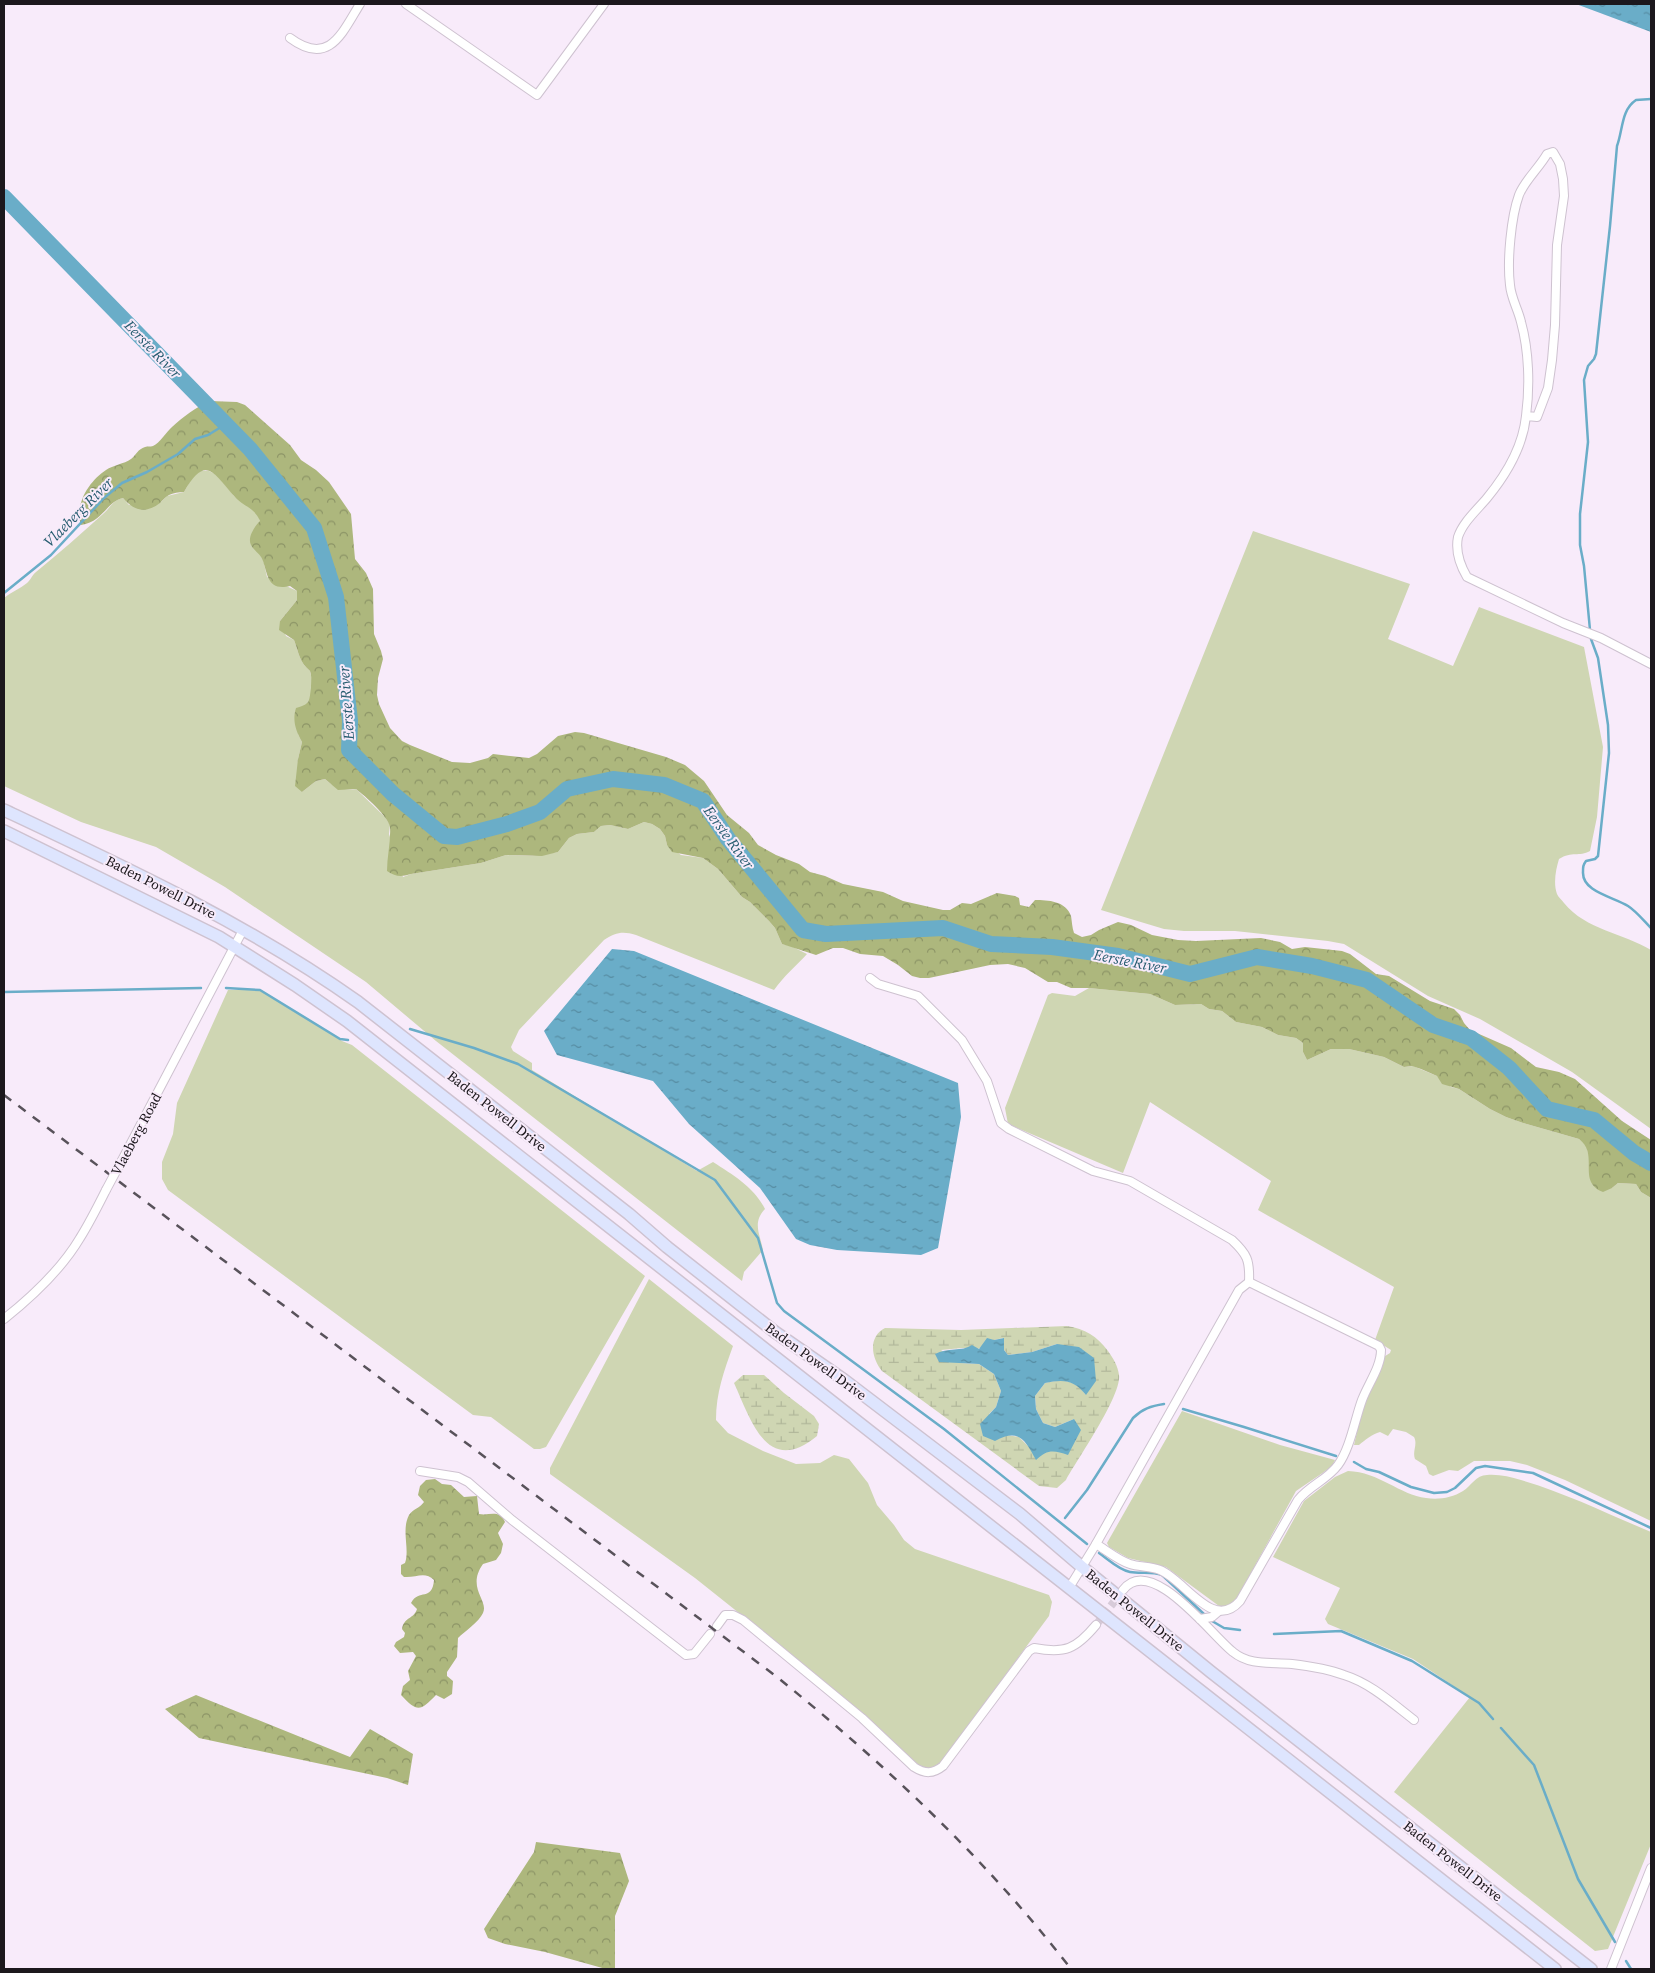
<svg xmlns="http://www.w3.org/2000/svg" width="1655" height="1973" font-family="'Source Serif 4',serif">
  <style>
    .grass { fill: #cfd6b3 }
    .forest { fill: url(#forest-crowns) }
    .wetland { fill: url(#wetland-marsh); fill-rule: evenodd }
    .water { fill: url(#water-ripples) }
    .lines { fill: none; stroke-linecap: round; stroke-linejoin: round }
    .stream { stroke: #6aadc8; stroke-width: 2.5 }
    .river { stroke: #6aadc8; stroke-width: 16 }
    .minor-tunnel { stroke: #d7cbd9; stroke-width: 8; stroke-dasharray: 8 4; stroke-linecap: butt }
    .minor-casing { stroke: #cec2d0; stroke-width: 10 }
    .secondary-casing { stroke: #cec2d0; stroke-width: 14 }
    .minor { stroke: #fff; stroke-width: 8 }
    .secondary { stroke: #dee5fe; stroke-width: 11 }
    .rail { stroke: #58525a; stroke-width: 2.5; stroke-dasharray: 9 9; stroke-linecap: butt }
    .minor-bridge-casing { stroke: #cec2d0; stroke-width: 10; stroke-linecap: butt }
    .minor-bridge { stroke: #fff; stroke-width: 8 }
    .labels { text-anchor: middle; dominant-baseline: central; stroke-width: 4; stroke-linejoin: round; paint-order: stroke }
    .street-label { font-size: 14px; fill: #1c181d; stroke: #f8ebfa }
    .water-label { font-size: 15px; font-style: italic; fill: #265c70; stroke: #f8ebfa }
  </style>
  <defs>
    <pattern id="forest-crowns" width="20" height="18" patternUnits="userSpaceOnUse" patternTransform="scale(1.25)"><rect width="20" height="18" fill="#adb77d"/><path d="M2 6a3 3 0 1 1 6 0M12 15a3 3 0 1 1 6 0" fill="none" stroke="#8c9466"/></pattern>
    <pattern id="wetland-marsh" width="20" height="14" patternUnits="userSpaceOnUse" patternTransform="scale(1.25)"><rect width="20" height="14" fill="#cfd6b3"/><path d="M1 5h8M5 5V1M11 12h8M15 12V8" fill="none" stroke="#b1b79a"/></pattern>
    <pattern id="water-ripples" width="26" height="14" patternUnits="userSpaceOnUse" patternTransform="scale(1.25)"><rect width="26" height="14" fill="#6aadc8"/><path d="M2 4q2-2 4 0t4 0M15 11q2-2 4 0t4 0" fill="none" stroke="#568ca2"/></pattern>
  </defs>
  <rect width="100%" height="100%" fill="#f8ebfa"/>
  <g class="grass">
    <path d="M200,471H209L217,475L234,496L257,512L260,521L258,551L263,559L267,577L297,591V600L280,621L286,636L294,640C299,653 299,662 310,671L312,680L311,699L305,706L298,734L302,742L298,759L302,792L316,781L325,779C333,787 344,791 356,789L385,817L390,825L389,834L403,877L411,874L481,863L506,855L533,856L558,852L569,838L577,834L594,832L601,826L610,825L628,829L644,822L652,824L660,829L665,836L667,845L681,855L703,858L718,869L742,897L750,902L769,921L775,928L782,944L791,946L807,954C796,966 784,976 774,990L636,935C623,931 616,932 604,940L519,1030L511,1047L513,1051L532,1063V1070L697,1171L713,1162C733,1175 754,1187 765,1209C752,1223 760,1234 763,1250L744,1272L742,1281L436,1041L366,982L225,887L156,847L81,822L4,786V598C11,592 20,589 27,583C30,581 32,575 36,572C59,553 81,534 103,514C111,507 113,500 123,498L129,505L161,502L167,496L184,492L193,476Z"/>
    <path d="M1253,531L1410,584L1388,639L1453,666L1479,607L1584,647L1603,747L1597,817L1590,851C1579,857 1572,851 1559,859C1556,869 1553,883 1557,894C1558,897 1562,900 1564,903C1586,930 1623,933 1651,950V1129L1572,1072L1480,1019L1428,996L1344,944L1328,941L1235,931H1184L1164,929L1101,910Z"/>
    <path d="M1089,988L1150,994L1175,1005L1201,1004L1209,1009L1222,1011L1236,1022L1262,1027L1278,1035L1296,1038L1303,1043V1052L1307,1060L1331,1049H1349L1384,1057L1404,1067L1413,1066L1437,1076L1451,1087L1459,1089L1490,1109L1506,1117L1523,1123L1579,1139L1586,1144L1588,1153L1612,1188L1618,1183L1636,1184L1641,1192L1651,1198V1521L1565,1480L1527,1465L1510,1461H1474L1458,1471L1449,1470L1433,1476L1429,1474L1426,1466L1415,1459C1412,1451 1418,1445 1414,1437L1406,1432L1393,1429L1388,1436L1380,1432C1372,1434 1365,1440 1359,1445H1354L1362,1410L1382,1358L1390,1353L1391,1350L1375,1340L1394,1287L1258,1210L1271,1181L1150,1102L1123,1173L1008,1124L1005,1108L1048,995L1052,993L1075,996Z"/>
    <path d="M228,990H259L342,1041L352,1045L645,1276L546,1447L540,1449H534L491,1417L473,1415L168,1190L162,1179V1162L173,1134L177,1103Z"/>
    <path d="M649,1279L733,1346C724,1371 716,1393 716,1420L728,1433L763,1451L796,1464L820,1463L834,1455L849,1459L868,1483L877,1505L894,1525L904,1540L915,1549L1049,1595L1052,1602L1049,1616L938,1766L933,1769H921L744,1617L695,1578L550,1474V1468Z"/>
    <path d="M1182,1411L1280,1445L1335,1460L1332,1466L1324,1472L1296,1491L1235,1602C1230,1607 1225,1609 1219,1606L1166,1567L1128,1558L1109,1547L1107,1543Z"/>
    <path d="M1348,1471C1379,1472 1400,1495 1426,1498C1438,1500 1452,1498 1463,1491C1471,1486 1476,1475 1487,1475C1499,1474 1510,1477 1521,1480C1566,1493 1608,1514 1651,1532V1844L1608,1949L1595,1951L1394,1792L1470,1697L1413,1659L1328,1624L1325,1619L1340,1588L1273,1557L1304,1501L1335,1477Z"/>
  </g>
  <g class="forest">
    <path d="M210,401L237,402L245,405L290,445L301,460L316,470L329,482L351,514L355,559L366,573L373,589L374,634L381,651L383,659L378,678L377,695L379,704L390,728L402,741L410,745L452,762L470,763L488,758L493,754L529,758L537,754L558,736L575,732L584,733L666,757L685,765L704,781L727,815L749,833L758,845L776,855L799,864L810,872L825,876L843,884L883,892L903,901L943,910H950L962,903L971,904L997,893L1015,896L1019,898L1020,905L1029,907L1035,900C1048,900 1066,901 1071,916C1072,922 1072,927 1074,933L1082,937L1091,935L1099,930L1118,922L1131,925L1152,935L1178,940L1196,941L1261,938L1280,942L1292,949L1305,947L1342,951L1350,954L1376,974L1389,976L1430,1001L1454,1009L1460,1015L1464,1023L1470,1030L1511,1048L1536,1067L1559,1072L1575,1079L1622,1121L1651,1140V1198L1641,1192L1636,1184L1618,1183L1612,1188L1603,1192C1576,1181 1600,1155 1579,1139L1523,1123L1506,1117L1490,1109L1459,1089L1442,1084L1437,1076L1421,1069L1412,1066L1404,1067L1384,1057L1349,1049H1331L1307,1060L1303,1052V1043L1296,1038L1278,1035L1262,1027L1236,1022L1222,1011L1209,1009L1201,1004L1175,1005L1150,994L1089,988H1071L1057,982H1048L1025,968L1008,964L990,965L929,978H920L912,976L898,965L883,956L860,954L843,948H833L816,955L782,944L775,928L769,921L750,902L742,897L718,869L703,858L672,852L667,845L665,836L660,829L652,824L644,822L628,829L610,825L601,826L594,832L577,834L569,838L558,852L542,856L506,855L481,863L411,874C401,877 396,877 387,871C387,856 391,841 390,827C388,816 365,796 356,789L338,790L325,779L316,781L302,792L295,786L298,759L302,742C296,731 292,721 296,708C311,704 309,701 311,688C311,681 312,677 310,671C299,662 299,653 294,640L279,630L280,621L297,600V591L290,586C268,591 268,576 263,561C261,554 254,551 251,545C247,537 255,526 260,521C255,508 243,506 235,497C214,474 206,453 184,492C179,492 173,493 169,495C165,497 163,500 160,503C146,514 134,511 123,498C107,501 103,522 81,525C74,505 89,481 106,470C113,465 124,464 131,459C136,455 138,449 145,447C148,446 150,447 153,446C160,443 166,432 172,427C183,417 196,407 210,401Z"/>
    <path d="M435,1479L442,1484L451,1485L464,1497L477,1496L479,1514C490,1516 499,1509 505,1522L498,1533L503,1544L501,1553L496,1560L483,1564C466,1588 489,1600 483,1613C479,1622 465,1631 458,1638L457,1657L447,1672V1676L453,1681L452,1694L444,1699L436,1695C420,1711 418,1713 401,1695L403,1686L410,1680L408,1671L416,1656L413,1652L400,1653L394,1646L396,1642L404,1637L405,1633L402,1629C404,1617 414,1619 417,1609L411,1603C419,1588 432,1602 434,1580C425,1571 416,1578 404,1577L401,1574V1565L405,1563C410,1549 401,1530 409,1515C413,1509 420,1508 424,1502L418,1495L420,1486L426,1480Z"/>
    <path d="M196,1695L350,1757L370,1729L413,1754L408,1785L387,1778L199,1738L165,1709Z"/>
    <path d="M536,1842L620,1853L629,1881L615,1916V1969H606L545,1952L505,1944L488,1938L484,1929L534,1852Z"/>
  </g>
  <g class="wetland">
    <path d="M1067,1326C1085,1329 1097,1336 1108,1351C1113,1358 1118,1366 1119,1375C1122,1395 1077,1460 1066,1480L1057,1488L1039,1486L882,1371C871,1357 868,1337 885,1328L961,1330ZM1003,1338L1004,1350L1008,1355L1032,1352L1057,1344L1086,1395C1074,1379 1063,1379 1045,1383L1035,1396L1036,1409L1043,1423L1055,1427L1074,1419L1054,1450L1043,1452L1028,1446L1019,1437L1006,1435L989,1414L996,1407L1001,1391L994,1374L979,1364L960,1363L941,1350L962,1348L978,1349L994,1340Z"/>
    <path d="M743,1375H764L784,1393L814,1416L819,1424L817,1436C767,1477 751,1420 734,1383Z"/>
  </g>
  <g class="water">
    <path d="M1576,4H1651V32Z"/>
    <path d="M612,949L634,951L958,1083L961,1117L938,1248L921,1255L837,1250L810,1245L796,1239L760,1188L689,1124L653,1081L557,1055L544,1031Z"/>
    <path d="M987,1338L994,1340L1004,1338V1350L1008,1355L1032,1352L1057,1344L1079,1347L1094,1358L1096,1381L1086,1395C1074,1380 1064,1379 1045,1383L1035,1396L1036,1409L1043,1423L1055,1427L1074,1419L1081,1430L1068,1455C1054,1450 1047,1449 1036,1460C1025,1440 1019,1428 995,1441L983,1436L980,1424L996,1407L1001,1391L994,1374L979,1364L939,1362L935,1354C947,1347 962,1352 972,1345L979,1349Z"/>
  </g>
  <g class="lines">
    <g class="stream">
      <path d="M4,593L51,555L104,498L122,483L147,472L178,454L195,439L208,435L226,424"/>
      <path d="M1590,630L1584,566L1580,545V514L1588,442L1584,380L1588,366L1594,359L1596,354L1610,226L1617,146C1623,130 1621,110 1636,100L1651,99"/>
      <path d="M1591,639L1598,658L1608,725L1609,753L1598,856L1595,859L1586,861C1583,865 1583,867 1583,872C1582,892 1614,897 1628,906C1636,911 1644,921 1651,928"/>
      <path d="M226,988L260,990L340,1039L348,1040"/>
      <path d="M4,992L201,988"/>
      <path d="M410,1029L474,1048L518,1064L715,1180L758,1238L777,1303L784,1311L944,1429L1087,1544"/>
      <path d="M1183,1409L1244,1427L1336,1456"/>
      <path d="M1354,1462L1366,1469L1379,1472L1411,1487L1434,1493L1447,1492L1455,1488L1476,1468L1485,1466L1533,1473L1651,1528"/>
      <path d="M1065,1518L1087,1490L1133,1418C1142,1409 1151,1406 1164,1404"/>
      <path d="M1099,1553C1109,1560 1119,1570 1130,1572C1141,1574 1151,1571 1162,1575L1205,1615"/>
      <path d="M1212,1621L1224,1628L1240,1630"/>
      <path d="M1274,1634L1341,1631L1412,1661L1479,1703L1493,1719"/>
      <path d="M1501,1728L1534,1765L1578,1879L1615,1942"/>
      <path d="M1626,1961L1631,1969"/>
    </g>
    <path class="river" d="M4,197L250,449L314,528L336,597L350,721L349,750L393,794L444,836L457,837L507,824L540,812L567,789L613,779L664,785L703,801L728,839L803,930L826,934L943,928L991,944L1052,947L1118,956L1190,974L1257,957L1312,966L1367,980L1433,1025L1471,1038L1509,1068L1547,1109L1594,1120L1634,1153L1651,1163"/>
    <path class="minor-tunnel" d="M1096,1625L1121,1593"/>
    <defs>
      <g id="minor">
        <path d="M406,4L537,95L604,4"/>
        <path d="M290,38C329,67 342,33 360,4"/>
        <path d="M1527,416L1537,417L1548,388L1552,360L1555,325L1557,245L1564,196L1563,179L1560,164L1553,152L1547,154C1539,168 1525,180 1519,195C1511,217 1507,261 1510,285C1511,298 1518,309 1521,322C1529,351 1530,386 1526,416C1523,446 1506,475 1487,498C1477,510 1463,522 1458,537C1455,552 1460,565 1467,577L1563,623L1601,638L1651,664"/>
        <path d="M870,978L878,984L918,996L962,1040L987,1081L1001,1123L1009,1129L1093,1171L1130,1181L1232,1240C1247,1254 1250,1260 1249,1282L1239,1290L1096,1544L1069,1588"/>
        <path d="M121,1162L243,930"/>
        <path d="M4,1319C33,1296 61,1270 80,1238C90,1222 98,1206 106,1190"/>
        <path d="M420,1471L458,1477L468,1482L512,1520L686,1655L694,1654L710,1634"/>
        <path d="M1096,1544C1106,1550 1118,1560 1130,1564C1139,1567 1151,1566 1160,1570C1185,1580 1213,1632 1240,1601L1298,1500C1310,1485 1327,1480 1338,1465C1350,1449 1355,1419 1362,1400C1368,1384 1381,1367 1381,1350L1379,1346L1249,1282"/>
        <path d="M1123,1590C1151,1553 1212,1636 1233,1652C1250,1666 1271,1662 1292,1664C1309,1666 1328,1669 1344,1675C1370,1683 1392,1703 1414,1720"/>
        <path d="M1200,1619L1212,1617L1219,1611"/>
        <path d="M717,1626L725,1615H733L743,1620L862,1718L914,1767C925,1774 933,1774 943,1766L1029,1651L1034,1648C1065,1654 1076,1649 1096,1625"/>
        <path d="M1611,1969L1651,1868"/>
      </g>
      <g id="secondary">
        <path d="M4,810C125,867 248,924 358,1002L629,1214L667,1247L775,1332L844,1380L1020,1514L1082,1567L1211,1672L1591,1969"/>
        <path d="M4,831L219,937L295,985L347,1021L1555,1969"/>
      </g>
    </defs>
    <use href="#minor" class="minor-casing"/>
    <use href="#secondary" class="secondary-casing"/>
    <use href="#minor" class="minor"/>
    <use href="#secondary" class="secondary"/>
    <path class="rail" d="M4,1095L777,1677C885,1764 986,1859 1071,1969"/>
    <defs>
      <path id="minor-bridge" d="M106,1190L121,1162"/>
    </defs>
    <use href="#minor-bridge" class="minor-bridge-casing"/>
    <use href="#minor-bridge" class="minor-bridge"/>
  </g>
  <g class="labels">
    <g class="street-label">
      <text transform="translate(161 887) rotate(27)">Baden Powell Drive</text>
      <text transform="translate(497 1111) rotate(38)">Baden Powell Drive</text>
      <text transform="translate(136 1134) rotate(-62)">Vlaeberg Road</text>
      <text transform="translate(816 1361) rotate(36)">Baden Powell Drive</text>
      <text transform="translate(1135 1610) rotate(39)">Baden Powell Drive</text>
      <text transform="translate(1453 1861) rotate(38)">Baden Powell Drive</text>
    </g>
    <g class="water-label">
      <text transform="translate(153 349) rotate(46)">Eerste River</text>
      <text transform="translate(78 512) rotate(-45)">Vlaeberg River</text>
      <text transform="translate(346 703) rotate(-94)">Eerste River</text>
      <text transform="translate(729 837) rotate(54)">Eerste River</text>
      <text transform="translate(1130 961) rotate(11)">Eerste River</text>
    </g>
  </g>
  <rect width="1655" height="1973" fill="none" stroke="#1c181d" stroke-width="10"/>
</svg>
